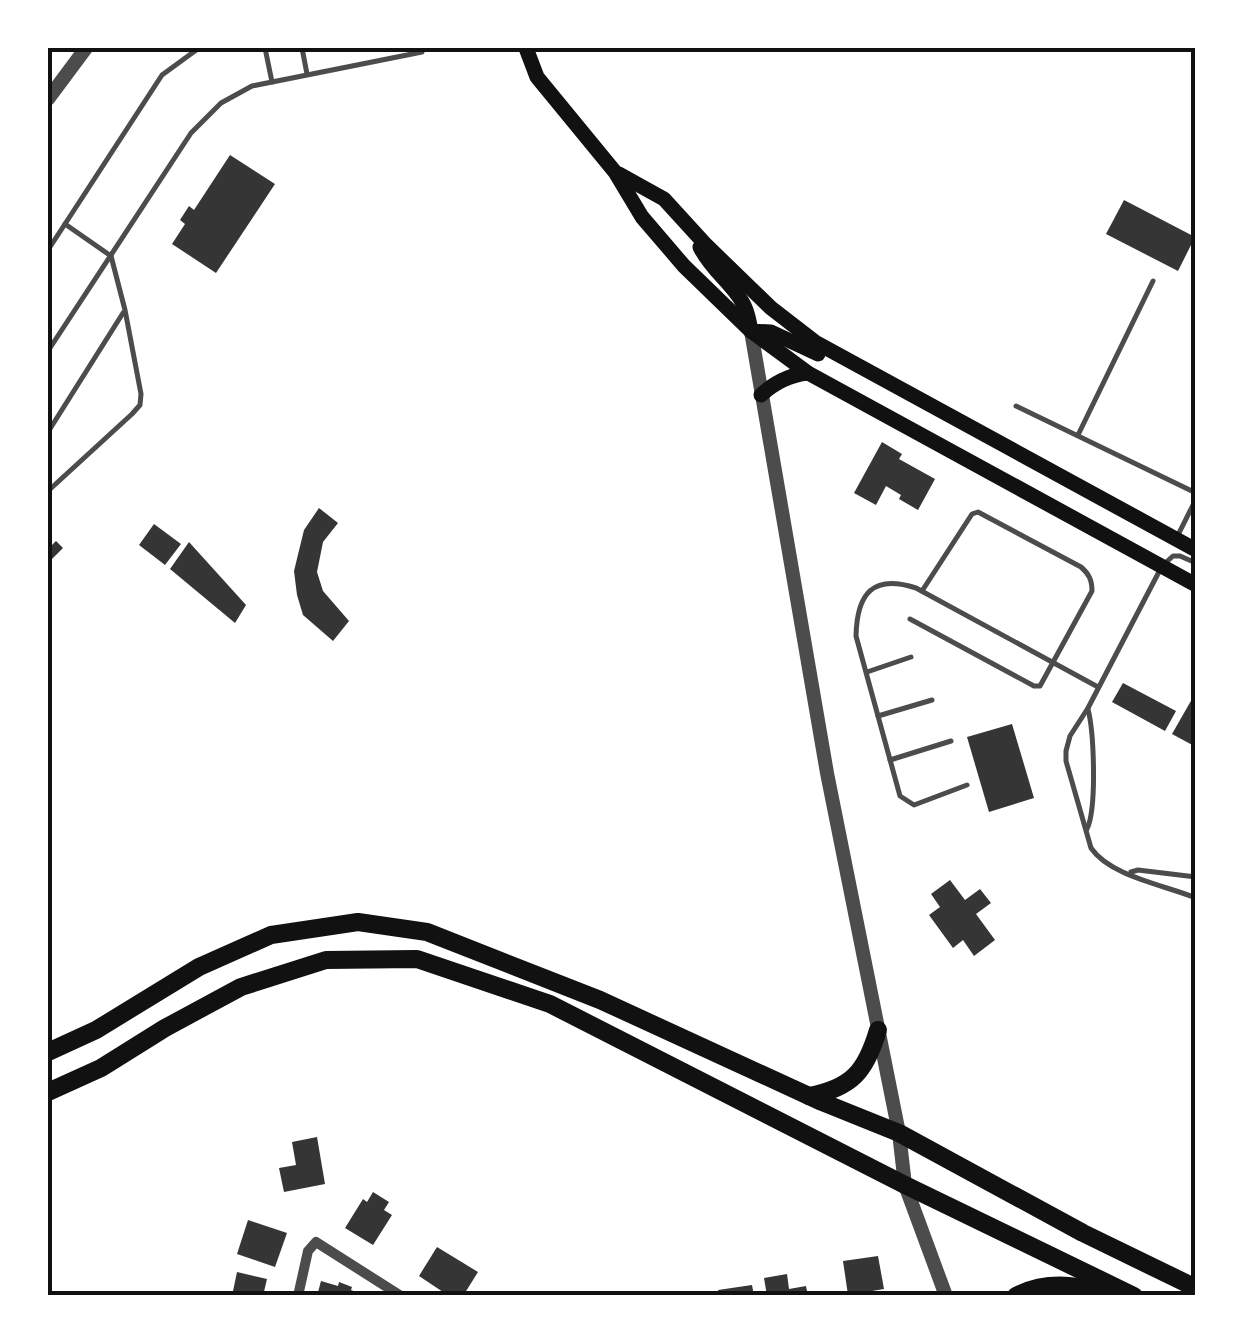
<svg xmlns="http://www.w3.org/2000/svg" width="1243" height="1343" font-family="'DM Sans',sans-serif">
  <style>
    .building { fill: #353535 }
    .lines { fill: none; stroke-linecap: round; stroke-linejoin: round }
    .service { stroke: #4c4c4c; stroke-width: 5 }
    .minor { stroke: #4c4c4c; stroke-width: 10 }
    .tertiary { stroke: #4c4c4c; stroke-width: 14 }
    .secondary { stroke: #111; stroke-width: 15 }
    .primary { stroke: #111; stroke-width: 18 }
    .neatline { fill: none; stroke: #111; stroke-width: 4 }
  </style>
  <rect width="100%" height="100%" fill="#fff"/>
  <g class="building">
    <path d="M230,155L275,184L216,273L172,244L185,224L180,220L189,206L194,210Z"/>
    <path d="M1124,200L1195,237L1178,271L1106,234Z"/>
    <path d="M882,442L902,454L899,459L935,479L918,510L899,499L901,495L886,486L876,505L854,493Z"/>
    <path d="M319,508L338,523L323,542L317,572L323,591L349,621L333,641L303,615L297,595L294,571L304,530Z"/>
    <path d="M154,524L181,544L165,565L139,545Z"/>
    <path d="M56,541L63,548L48,563V549Z"/>
    <path d="M189,542L246,605L235,623L170,569Z"/>
    <path d="M1123,683L1176,711L1165,731L1112,702Z"/>
    <path d="M1196,692V747L1172,734Z"/>
    <path d="M1012,724L1034,798L989,812L967,737Z"/>
    <path d="M950,880L965,900L980,889L991,903L976,914L995,940L974,956L963,940L953,948L929,915L940,907L931,894Z"/>
    <path d="M317,1137L325,1184L284,1192L279,1168L296,1165L292,1142Z"/>
    <path d="M373,1192L389,1202L384,1210L392,1215L373,1245L345,1228L363,1199L367,1202Z"/>
    <path d="M248,1220L287,1233L275,1267L237,1254Z"/>
    <path d="M437,1247L478,1272L463,1296H449L419,1276Z"/>
    <path d="M878,1256L884,1289L848,1295L843,1261Z"/>
    <path d="M237,1272L267,1279L263,1296H232Z"/>
    <path d="M787,1274L789,1289L806,1286L808,1296H767L764,1278Z"/>
    <path d="M321,1281L338,1286L339,1282L352,1287L351,1290L365,1296H317Z"/>
    <path d="M752,1285L754,1296H719L718,1290Z"/>
  </g>
  <g class="lines">
    <g class="service">
      <path d="M265,48L272,82"/>
      <path d="M302,48L307,74"/>
      <path d="M65,224L162,75L199,48"/>
      <path d="M48,250L65,224L111,256L125,310L141,394L140,405L132,414L48,491"/>
      <path d="M48,351L191,133L221,103L252,86L422,52"/>
      <path d="M1016,406L1196,493"/>
      <path d="M48,432L123,313"/>
      <path d="M1078,435L1153,281"/>
      <path d="M1177,537L1196,499"/>
      <path d="M1196,563L1180,556H1173L1162,566L1088,708L1070,736L1066,751V761L1091,848C1110,876 1164,885 1196,898"/>
      <path d="M910,619L1034,686H1040L1092,591C1092,580 1089,574 1081,567L978,512L972,514L922,591"/>
      <path d="M867,672L911,657"/>
      <path d="M878,716L932,700"/>
      <path d="M890,760L951,741"/>
      <path d="M967,785L914,805L900,796L856,636C857,593 873,574 916,588L1098,687"/>
      <path d="M1087,829C1097,808 1094,733 1088,709"/>
      <path d="M1131,872L1138,870L1196,877"/>
    </g>
    <path class="minor" d="M298,1296L308,1251L316,1242L401,1296"/>
    <g class="tertiary">
      <path d="M48,99L86,48"/>
      <path d="M751,331L827,773L899,1133L905,1185L946,1296"/>
    </g>
    <g class="secondary">
      <path d="M526,48L537,77L615,172L642,217L684,266L751,331L808,373L1196,585"/>
      <path d="M619,174L664,199L706,245L771,308L815,342L1196,550"/>
      <path d="M700,247C710,268 729,281 741,300C747,309 749,320 751,331L771,332L818,354"/>
      <path d="M761,395C775,382 789,375 808,373"/>
    </g>
    <g class="primary">
      <path d="M48,1052L96,1030L199,967L271,935L358,922L427,932L600,1000L822,1102L899,1133L1083,1233L1196,1288"/>
      <path d="M48,1092L101,1068L165,1028L241,987L326,960L417,959L550,1004L905,1185L1134,1296"/>
      <path d="M809,1096C852,1088 866,1071 878,1030"/>
      <path d="M1016,1296C1048,1279 1080,1286 1113,1294"/>
    </g>
  </g>
  <rect width="1243" height="1343" fill="none" stroke="#ffffff" stroke-width="100"/>
  <rect x="50" y="50" width="1143" height="1243" class="neatline"/>
</svg>
